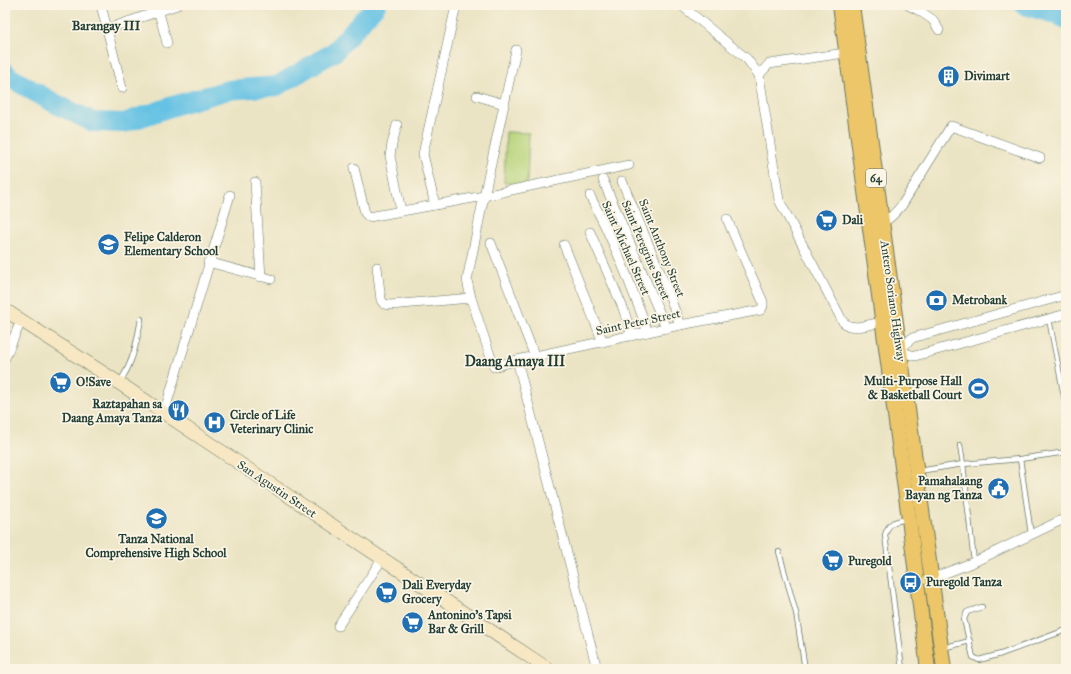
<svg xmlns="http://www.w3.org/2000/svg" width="1071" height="674" font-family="'IM FELL Great Primer',serif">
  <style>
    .green { fill: #b8d47a; stroke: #6c8857 }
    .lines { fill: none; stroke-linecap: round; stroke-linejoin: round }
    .river { stroke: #66c2e4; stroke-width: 20 }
    .service-casing { stroke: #676; stroke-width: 6 }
    .minor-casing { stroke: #676; stroke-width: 10 }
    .secondary-casing { stroke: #676; stroke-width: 14 }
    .primary-casing { stroke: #676; stroke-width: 16 }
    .service { stroke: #fff; stroke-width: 4.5 }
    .minor { stroke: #fff; stroke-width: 9 }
    .secondary { stroke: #f7e8c3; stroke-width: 13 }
    .primary { stroke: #ecc669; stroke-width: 14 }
    .labels { text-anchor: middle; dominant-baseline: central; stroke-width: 3.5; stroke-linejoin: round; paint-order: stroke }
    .shield { fill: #fcf5e5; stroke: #617469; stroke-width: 1 }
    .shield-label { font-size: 11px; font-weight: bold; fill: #1f3d34 }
    .poi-label { font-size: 12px; font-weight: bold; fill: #1f3d34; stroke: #fcf5e5; text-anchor: start }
    .street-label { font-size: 12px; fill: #1f3d34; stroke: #fcf5e5 }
    .neighbourhood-label { font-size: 13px; font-weight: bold; fill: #1f3d34; stroke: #fcf5e5 }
    .quarter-label { font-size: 14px; font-weight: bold; fill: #1f3d34; stroke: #fcf5e5 }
  </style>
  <rect width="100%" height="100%" fill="#fcf5e5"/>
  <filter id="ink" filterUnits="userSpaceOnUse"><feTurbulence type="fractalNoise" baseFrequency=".025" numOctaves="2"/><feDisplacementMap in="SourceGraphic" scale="8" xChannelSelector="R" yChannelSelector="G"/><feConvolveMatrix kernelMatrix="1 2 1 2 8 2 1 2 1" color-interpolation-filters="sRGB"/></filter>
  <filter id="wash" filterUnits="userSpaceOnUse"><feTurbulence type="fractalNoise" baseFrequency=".012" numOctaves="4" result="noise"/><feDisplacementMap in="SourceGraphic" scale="16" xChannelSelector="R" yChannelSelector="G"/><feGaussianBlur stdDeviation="0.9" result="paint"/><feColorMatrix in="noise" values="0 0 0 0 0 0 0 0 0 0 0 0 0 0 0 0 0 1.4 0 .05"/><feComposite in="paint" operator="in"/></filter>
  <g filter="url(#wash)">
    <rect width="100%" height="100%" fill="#ebe4c4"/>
    <path class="green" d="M506,132L529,133L527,184L504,183Z"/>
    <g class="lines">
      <g class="river">
        <path d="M1024,5L1055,14L1066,19"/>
        <path d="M5,72L11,78L54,103L93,122L124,123L176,105L228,90L277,86L334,52L376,5"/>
      </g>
    </g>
  </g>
  <g filter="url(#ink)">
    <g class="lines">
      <defs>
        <g id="service">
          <path d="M1049,319L1066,406"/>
          <path d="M120,382C123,376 127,371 129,365C136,351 138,334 141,319"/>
          <path d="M960,445L963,464L974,562"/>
          <path d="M1020,459L1031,534"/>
          <path d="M919,471L963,464L1020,459L1066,452"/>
          <path d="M779,552L796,613L805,669"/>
          <path d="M982,607L967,612L964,619L973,657L979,660L1001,654L1066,630"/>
          <path d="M942,648L970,641"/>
          <path d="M902,669L885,535C889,521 896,521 908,519"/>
        </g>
        <g id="minor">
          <path d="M101,5L107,29L177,5"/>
          <path d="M157,5L167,43"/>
          <path d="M681,5L747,59L759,75L779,200L843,322L849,326L858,327L888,321"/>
          <path d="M908,5L920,11L933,20L939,30"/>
          <path d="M107,29L122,88"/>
          <path d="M516,50L484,196L467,280L471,298L494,367L517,360L680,325L761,310L763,306V302L727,219"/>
          <path d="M759,75L769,64L852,52"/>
          <path d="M477,96L504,104"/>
          <path d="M397,125L392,144L390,156L401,211"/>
          <path d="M354,168L365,213L369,217L484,196L629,165"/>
          <path d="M603,180L666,328"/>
          <path d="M622,181L667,289L680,325"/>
          <path d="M255,182L261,277"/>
          <path d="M590,196C608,230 623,264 636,300C640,311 645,321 647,332"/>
          <path d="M435,205L423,154L455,10"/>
          <path d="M878,223C888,222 896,212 902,205L951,126L1040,158"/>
          <path d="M590,232L623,308L632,336"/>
          <path d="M491,243L535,357"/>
          <path d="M564,245L603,342"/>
          <path d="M208,262L271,279"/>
          <path d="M377,267L381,300L384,304L390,305L471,298"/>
          <path d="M896,351H899L915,356L1066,314"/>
          <path d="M899,351L912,338L1066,295"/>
          <path d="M5,358L21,321"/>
          <path d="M517,360L597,669"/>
          <path d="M164,413L230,195"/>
          <path d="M927,580L974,562L1066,518"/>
          <path d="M338,626L382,559"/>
        </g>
        <path id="secondary" d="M5,310L119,383L548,669"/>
        <g id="primary">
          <path d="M840,5L909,519L928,669"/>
          <path d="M852,5L944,669"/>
        </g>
      </defs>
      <use href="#service" class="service-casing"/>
      <use href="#minor" class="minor-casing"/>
      <use href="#secondary" class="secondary-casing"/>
      <use href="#primary" class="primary-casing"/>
      <use href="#service" class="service"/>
      <use href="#minor" class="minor"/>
      <use href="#secondary" class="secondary"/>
      <use href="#primary" class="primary"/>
    </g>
  </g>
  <defs>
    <symbol id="building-disc" viewBox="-11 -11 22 22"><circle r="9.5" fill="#1f6fb2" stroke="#fcf5e5"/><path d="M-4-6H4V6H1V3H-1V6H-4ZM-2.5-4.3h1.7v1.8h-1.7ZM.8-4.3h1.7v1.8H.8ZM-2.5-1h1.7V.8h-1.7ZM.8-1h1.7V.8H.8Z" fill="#fff"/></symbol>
    <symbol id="supermarket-disc" viewBox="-11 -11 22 22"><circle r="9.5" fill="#1f6fb2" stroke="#fcf5e5"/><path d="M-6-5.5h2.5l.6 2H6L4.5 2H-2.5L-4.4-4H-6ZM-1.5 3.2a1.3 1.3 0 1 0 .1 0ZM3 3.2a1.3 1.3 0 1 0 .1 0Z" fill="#fff"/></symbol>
    <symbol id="school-disc" viewBox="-11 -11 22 22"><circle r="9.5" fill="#1f6fb2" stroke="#fcf5e5"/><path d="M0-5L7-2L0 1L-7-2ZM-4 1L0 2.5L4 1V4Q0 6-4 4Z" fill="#fff"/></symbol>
    <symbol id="bank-disc" viewBox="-11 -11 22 22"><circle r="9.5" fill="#1f6fb2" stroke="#fcf5e5"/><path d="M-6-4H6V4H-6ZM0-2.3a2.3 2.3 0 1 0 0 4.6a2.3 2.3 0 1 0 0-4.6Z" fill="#fff"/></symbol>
    <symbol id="stadium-disc" viewBox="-11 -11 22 22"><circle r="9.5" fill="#1f6fb2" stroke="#fcf5e5"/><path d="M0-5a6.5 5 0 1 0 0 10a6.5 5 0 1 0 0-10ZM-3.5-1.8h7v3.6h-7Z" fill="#fff"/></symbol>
    <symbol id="restaurant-disc" viewBox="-11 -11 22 22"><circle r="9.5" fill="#1f6fb2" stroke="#fcf5e5"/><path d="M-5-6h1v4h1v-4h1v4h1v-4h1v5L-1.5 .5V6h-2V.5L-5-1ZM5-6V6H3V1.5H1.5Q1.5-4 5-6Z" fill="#fff"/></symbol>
    <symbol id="hospital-disc" viewBox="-11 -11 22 22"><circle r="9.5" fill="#1f6fb2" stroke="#fcf5e5"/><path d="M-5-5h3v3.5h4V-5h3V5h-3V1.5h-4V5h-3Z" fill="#fff"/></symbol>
    <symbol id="civic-disc" viewBox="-11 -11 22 22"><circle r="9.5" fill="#1f6fb2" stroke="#fcf5e5"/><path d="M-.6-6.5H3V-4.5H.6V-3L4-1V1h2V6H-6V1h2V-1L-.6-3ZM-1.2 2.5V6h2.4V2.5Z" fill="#fff"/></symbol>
    <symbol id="bus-disc" viewBox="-11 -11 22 22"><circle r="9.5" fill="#1f6fb2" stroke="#fcf5e5"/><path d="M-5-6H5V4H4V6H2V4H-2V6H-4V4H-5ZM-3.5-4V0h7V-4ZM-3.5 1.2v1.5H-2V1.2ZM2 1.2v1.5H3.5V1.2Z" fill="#fff"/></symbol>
  </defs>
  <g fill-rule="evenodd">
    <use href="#building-disc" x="936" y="64" width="25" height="25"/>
    <use href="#supermarket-disc" x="814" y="208" width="25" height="25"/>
    <use href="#school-disc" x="96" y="232" width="25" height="25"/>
    <use href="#bank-disc" x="924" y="288" width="25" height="25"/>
    <use href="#supermarket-disc" x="48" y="370" width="25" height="25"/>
    <use href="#stadium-disc" x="966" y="376" width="25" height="25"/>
    <use href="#restaurant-disc" x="166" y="398" width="25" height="25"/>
    <use href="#hospital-disc" x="202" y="410" width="25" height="25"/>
    <use href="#civic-disc" x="986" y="476" width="25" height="25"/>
    <use href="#school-disc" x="144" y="506" width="25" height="25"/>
    <use href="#supermarket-disc" x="820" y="548" width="25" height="25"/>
    <use href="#bus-disc" x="898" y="570" width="25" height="25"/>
    <use href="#supermarket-disc" x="374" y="580" width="25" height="25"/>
    <use href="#supermarket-disc" x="400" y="610" width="25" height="25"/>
  </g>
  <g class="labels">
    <rect class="shield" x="866" y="169" width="20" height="18" rx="3"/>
    <g class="shield-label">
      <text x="876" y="178">64</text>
    </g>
    <g class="poi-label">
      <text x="964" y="76">Divimart</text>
      <text x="842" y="220">Dali</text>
      <text x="124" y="237">Felipe Calderon<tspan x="124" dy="14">Elementary School</tspan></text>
      <text x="952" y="300">Metrobank</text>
      <text x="962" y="381" text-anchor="end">Multi-Purpose Hall<tspan x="962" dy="14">&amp; Basketball Court</tspan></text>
      <text x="76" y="382">O!Save</text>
      <text x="162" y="404" text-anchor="end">Raztapahan sa<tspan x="162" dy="14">Daang Amaya Tanza</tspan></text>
      <text x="230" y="415">Circle of Life<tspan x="230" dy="14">Veterinary Clinic</tspan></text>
      <text x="982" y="481" text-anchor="end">Pamahalaang<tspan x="982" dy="14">Bayan ng Tanza</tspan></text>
      <text x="156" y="539" text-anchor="middle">Tanza National<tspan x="156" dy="14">Comprehensive High School</tspan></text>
      <text x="848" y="561">Puregold</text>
      <text x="926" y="582">Puregold Tanza</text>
      <text x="402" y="585">Dali Everyday<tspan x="402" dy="14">Grocery</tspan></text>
      <text x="428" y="615">Antonino's Tapsi<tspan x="428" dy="14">Bar &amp; Grill</tspan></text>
    </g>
    <g class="street-label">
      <text transform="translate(626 248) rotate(66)">Saint Michael Street</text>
      <text transform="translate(662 248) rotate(68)">Saint Anthony Street</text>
      <text transform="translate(646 250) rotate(67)">Saint Peregrine Street</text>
      <text transform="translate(893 301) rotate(82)">Antero Soriano Highway</text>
      <text transform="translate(638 322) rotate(-12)">Saint Peter Street</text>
      <text transform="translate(277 489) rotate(34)">San Agustin Street</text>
    </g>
    <g class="neighbourhood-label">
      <text x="106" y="26">Barangay III</text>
    </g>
    <g class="quarter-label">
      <text x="515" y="361">Daang Amaya III</text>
    </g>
  </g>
  <rect width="1071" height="674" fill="none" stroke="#fcf5e5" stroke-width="20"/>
</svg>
